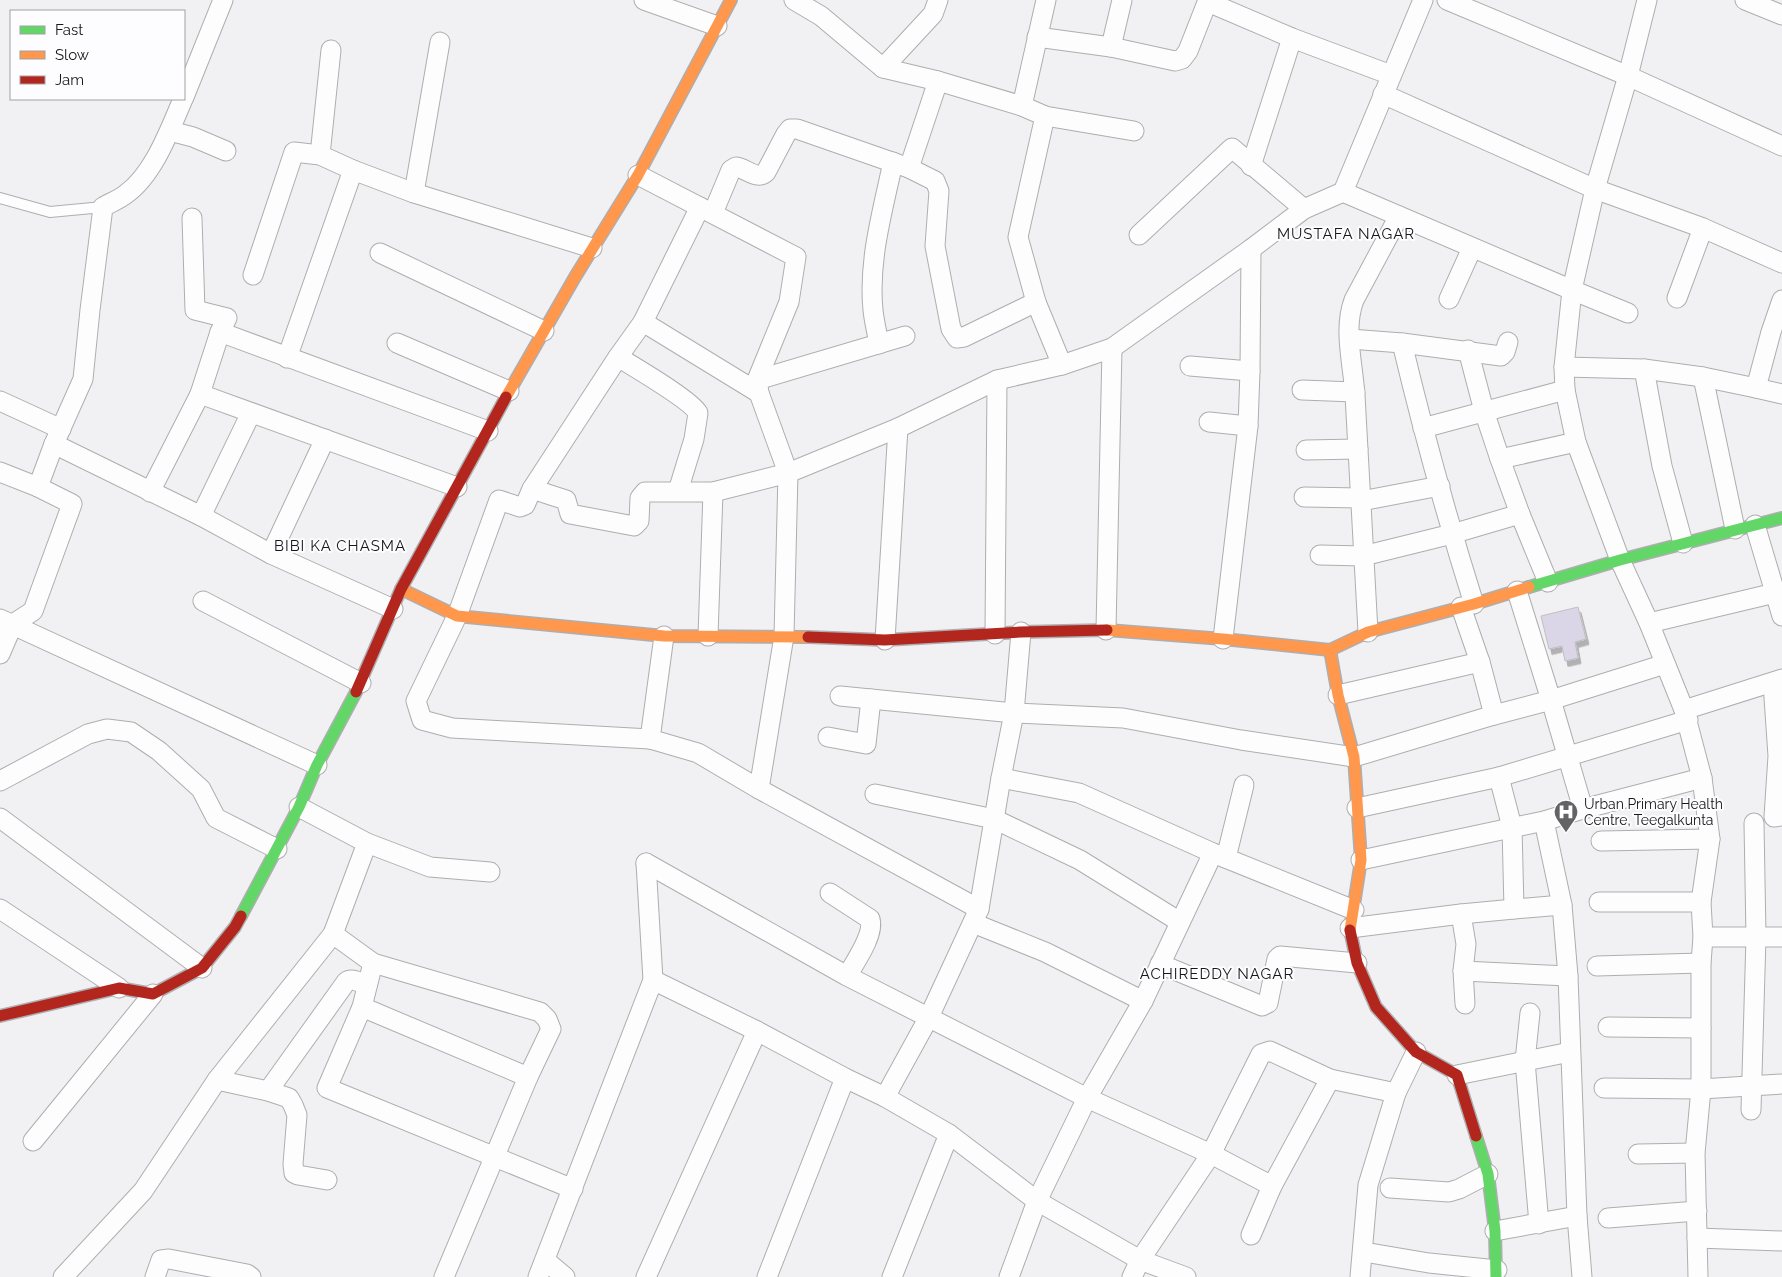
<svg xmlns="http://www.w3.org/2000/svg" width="1782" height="1277" font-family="Raleway,sans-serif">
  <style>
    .building { fill: #dad6e7; stroke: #c0bfc1; filter: url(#shadow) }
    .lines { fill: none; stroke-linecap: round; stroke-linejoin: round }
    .lane-casing { stroke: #aeaeb0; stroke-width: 12 }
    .street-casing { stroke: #aeaeb0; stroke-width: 21 }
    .fast-casing { stroke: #aeaeb0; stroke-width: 14 }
    .slow-casing { stroke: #aeaeb0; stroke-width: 14 }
    .jam-casing { stroke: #aeaeb0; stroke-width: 14 }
    .lane { stroke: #fdfdfd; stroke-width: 10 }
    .street { stroke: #fdfdfd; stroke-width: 19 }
    .fast { stroke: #63d668; stroke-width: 11 }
    .slow { stroke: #ff974d; stroke-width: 11 }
    .jam { stroke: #b3261e; stroke-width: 11 }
    .labels { text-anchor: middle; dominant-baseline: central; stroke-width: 4; stroke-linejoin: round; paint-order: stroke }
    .poi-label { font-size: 14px; fill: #171618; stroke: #fdfdff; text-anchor: start }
    .neighbourhood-label { font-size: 15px; letter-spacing: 1px; fill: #171618; stroke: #fdfdff }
  </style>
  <defs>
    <filter id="shadow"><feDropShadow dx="3" dy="5.5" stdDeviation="0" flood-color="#0004"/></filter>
  </defs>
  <rect width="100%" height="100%" fill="#f1f0f3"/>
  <path class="building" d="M1578,607L1586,639L1575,642L1578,658L1565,661L1562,646L1549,649L1541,616Z"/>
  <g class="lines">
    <defs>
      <path id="lane" d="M0,198L50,212L103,207"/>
      <g id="street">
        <path d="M644,0L717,26"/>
        <path d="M794,0L821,16L883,68L933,14L938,0"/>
        <path d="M1447,0L1628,76L1782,146"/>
        <path d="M1647,0L1628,76L1595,189L1572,290L1564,367L1565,390L1576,442L1620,560L1649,623L1684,710L1702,778L1710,839L1701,902L1703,937L1701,963V1089L1695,1153L1698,1277"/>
        <path d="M1745,0L1782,15"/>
        <path d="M1208,2L1292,38L1391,75"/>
        <path d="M1037,37L1111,47L1175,61L1182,59L1188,51L1208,0"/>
        <path d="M1111,47L1122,0"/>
        <path d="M883,68L938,81L1022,106L1045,116L1134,131"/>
        <path d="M1383,94L1595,189L1703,228L1782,263"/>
        <path d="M184,97L223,0"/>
        <path d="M1022,106L1046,0"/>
        <path d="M1045,116L1018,237L1036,302L1062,365"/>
        <path d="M170,131L193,137L226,151"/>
        <path d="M320,155L331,50"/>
        <path d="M1251,166L1292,38"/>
        <path d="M909,168L938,81"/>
        <path d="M638,175L796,257L789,302L757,380L759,393L788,473L784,636L759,789"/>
        <path d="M1343,192L1572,290L1628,313"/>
        <path d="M414,193L440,42"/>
        <path d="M700,207L643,322L618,357L532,489L525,505L520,507L499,500L457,616L416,701L422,720L452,728L650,739L698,753L759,789L979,909"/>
        <path d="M713,213L731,170L736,167C746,168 757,181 766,172L786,134L790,129H797L909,168L935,181L939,191L935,246L951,329L957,338L964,337L1036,302"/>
        <path d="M1139,235L1232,148L1304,209"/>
        <path d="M380,253L544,331"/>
        <path d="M253,275L294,152L320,155L353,170L414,193L592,248"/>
        <path d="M1677,298L1703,228"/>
        <path d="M1449,299L1472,248"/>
        <path d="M643,322L759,393"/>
        <path d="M220,332L488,431"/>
        <path d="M1350,339L1402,343L1501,356L1505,352L1508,342"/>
        <path d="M397,343L509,391"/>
        <path d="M1402,343C1423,431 1447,518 1474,604"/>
        <path d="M879,344C877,332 874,321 873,310C868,260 883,210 893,162"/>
        <path d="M1468,350L1484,411L1500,459"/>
        <path d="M618,357C634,367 691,400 698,413L694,439L678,491"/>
        <path d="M287,358L353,170"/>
        <path d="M1190,366L1250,371"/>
        <path d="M1564,367L1644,369L1703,377L1756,388L1771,332L1782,300"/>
        <path d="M1644,369L1662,466L1683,543"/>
        <path d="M1703,377L1735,529"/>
        <path d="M757,380L905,336"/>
        <path d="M1756,388L1782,394"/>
        <path d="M1302,390L1355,392"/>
        <path d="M200,394L457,487"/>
        <path d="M0,401L61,429"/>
        <path d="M1209,422L1248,426"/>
        <path d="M1423,428L1565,390"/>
        <path d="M54,444L201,516L271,554L393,609"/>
        <path d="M1306,450L1358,449"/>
        <path d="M0,472L38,487"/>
        <path d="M532,489L566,500L570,514L634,526L639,521L640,498L645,492H713L788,473L898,428L997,380L1062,365L1112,348L1251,249L1304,209L1343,192L1423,0"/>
        <path d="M150,492L200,394L220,332L227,318L195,310L192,218"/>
        <path d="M1304,497L1361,498"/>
        <path d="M1361,501L1440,486"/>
        <path d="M201,516L251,413"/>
        <path d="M1755,525L1782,616"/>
        <path d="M271,554L325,439"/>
        <path d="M1320,555L1363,556L1452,534L1520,514"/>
        <path d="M1548,582L1520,514L1500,459L1576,442"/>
        <path d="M1517,591L1551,700L1583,809"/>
        <path d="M203,601L361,683"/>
        <path d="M1461,607L1480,662L1494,715"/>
        <path d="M0,619L317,765"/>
        <path d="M1649,623L1775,593"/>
        <path d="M1106,630L1112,348"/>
        <path d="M1368,632C1363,553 1359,474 1355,395C1353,364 1343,329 1354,300L1399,216"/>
        <path d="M995,634L997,380"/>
        <path d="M708,636L713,492"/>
        <path d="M1223,639L1248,426L1250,371L1251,249"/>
        <path d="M885,640L898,428"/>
        <path d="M0,654L13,624L33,611L72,504L38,487L54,444L83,379L90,310L103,207C110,203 120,199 126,194C154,174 170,129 183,99"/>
        <path d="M1773,683L1778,756L1774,817L1782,816"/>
        <path d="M1338,695L1480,662"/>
        <path d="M840,696L1014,713L1123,718L1241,740L1354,757L1494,715L1551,700L1665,664"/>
        <path d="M1684,710L1782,679"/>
        <path d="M828,737L866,744L871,699"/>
        <path d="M650,739L664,636"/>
        <path d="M1001,778L1079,793L1213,853L1354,910"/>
        <path d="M0,781L88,734L107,729L131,732L159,751L201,789L216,818L277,849"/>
        <path d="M875,794L994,819L1080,860L1180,922"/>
        <path d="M299,807L367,843L430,867L490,872"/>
        <path d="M1357,808L1499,777L1688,720"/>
        <path d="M0,818L202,968"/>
        <path d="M1544,821L1562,905L1568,976L1577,1216L1582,1277"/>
        <path d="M1601,841L1710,839"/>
        <path d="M367,843L333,934L373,963L540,1012L547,1019L551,1029L528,1077L444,1277"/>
        <path d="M1226,858L1244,785"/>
        <path d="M1361,860L1544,821L1583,809L1702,778"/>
        <path d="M646,863L847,976L1087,1098L1211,1154L1272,1186"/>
        <path d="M830,893L870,919C875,934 855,962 847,976"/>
        <path d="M1599,902H1701"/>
        <path d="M0,909L119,988"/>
        <path d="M1514,909L1562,905"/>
        <path d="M1461,914L1466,944L1463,971L1465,1004"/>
        <path d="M973,923L1045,952L1143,1001"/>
        <path d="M1350,928L1461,914L1514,909L1512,827L1499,777"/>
        <path d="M1703,937H1782"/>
        <path d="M373,963L362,1007L327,1088L573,1189"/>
        <path d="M1160,964L1262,1006L1268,1003L1277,959L1280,956L1357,963"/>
        <path d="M1597,966L1701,963"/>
        <path d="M1463,971L1568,976"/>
        <path d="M653,980L757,1031L845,1078L885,1097L949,1134L1037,1201L1140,1260L1186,1277"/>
        <path d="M362,1007L528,1077"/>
        <path d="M1530,1013L1525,1061L1539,1224"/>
        <path d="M1608,1027L1701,1028"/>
        <path d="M1457,1075L1570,1052"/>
        <path d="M217,1080L333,934"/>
        <path d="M1604,1088L1701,1089L1782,1084"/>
        <path d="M268,1091L346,982C352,977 360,983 367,985"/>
        <path d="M1396,1093L1416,1052"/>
        <path d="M885,1097L929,1017L979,909L1001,778L1014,713L1021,632"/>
        <path d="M1751,1110L1756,937L1754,823"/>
        <path d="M33,1141L153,994"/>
        <path d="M1638,1154L1695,1153"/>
        <path d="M1390,1188L1449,1192L1459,1189L1488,1174"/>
        <path d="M1608,1218L1697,1211"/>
        <path d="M1495,1231L1577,1216"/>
        <path d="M1251,1235L1272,1186L1330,1079"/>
        <path d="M1697,1238L1782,1241"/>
        <path d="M1364,1252L1429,1263L1497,1270"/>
        <path d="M545,1260L565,1277"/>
        <path d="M63,1277L143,1191L217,1080L268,1091L289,1098L293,1105L297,1115L293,1164L294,1173L298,1175L327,1180"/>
        <path d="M155,1277L161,1260L169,1259L247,1274L251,1277"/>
        <path d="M538,1277L653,980L646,863"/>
        <path d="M646,1277L757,1031"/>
        <path d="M767,1277L845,1078"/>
        <path d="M892,1277L949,1134"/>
        <path d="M1009,1277L1037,1201L1087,1098L1143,1001L1213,853"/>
        <path d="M1132,1277L1140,1260L1211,1154L1261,1054L1270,1051L1330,1079L1396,1093L1368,1185L1360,1277"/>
      </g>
      <g id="fast">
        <path d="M1529,587L1620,560L1782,518"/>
        <path d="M241,916L299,807L317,765L356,692"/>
        <path d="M1476,1136L1488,1174L1495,1231L1496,1277"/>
      </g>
      <g id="slow">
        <path d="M506,397L575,277L638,175L731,0"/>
        <path d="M401,589L457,616L664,636L808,637"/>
        <path d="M1107,630L1223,639L1330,650L1368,632L1474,604L1529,587"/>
        <path d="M1330,650L1338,695L1354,757L1361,860L1350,930"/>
      </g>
      <g id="jam">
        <path d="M808,637L885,640L1021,632L1107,630"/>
        <path d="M356,692L401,589L506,397"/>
        <path d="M1350,930L1357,963L1376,1007L1416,1052L1457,1075L1476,1136"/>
        <path d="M0,1016L119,988L153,994L202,968L235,927L241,916"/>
      </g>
    </defs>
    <use href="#lane" class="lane-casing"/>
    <use href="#street" class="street-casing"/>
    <use href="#fast" class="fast-casing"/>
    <use href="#slow" class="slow-casing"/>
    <use href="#jam" class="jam-casing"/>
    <use href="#lane" class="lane"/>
    <use href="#street" class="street"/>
    <use href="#fast" class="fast"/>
    <use href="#slow" class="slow"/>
    <use href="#jam" class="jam"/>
  </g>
  <defs>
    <symbol id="hospital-pin" viewBox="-11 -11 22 30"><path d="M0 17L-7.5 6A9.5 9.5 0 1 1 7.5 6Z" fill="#636265" stroke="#fdfdff"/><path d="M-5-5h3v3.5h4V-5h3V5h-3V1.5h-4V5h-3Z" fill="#fff"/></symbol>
  </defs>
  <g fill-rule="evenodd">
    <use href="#hospital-pin" x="1552" y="798" width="28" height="38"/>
  </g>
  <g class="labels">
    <g class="poi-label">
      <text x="1584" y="804">Urban Primary Health<tspan x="1584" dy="16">Centre, Teegalkunta</tspan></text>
    </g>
    <g class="neighbourhood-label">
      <text x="1346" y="234">MUSTAFA NAGAR</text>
      <text x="340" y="546">BIBI KA CHASMA</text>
      <text x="1217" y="974">ACHIREDDY NAGAR</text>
    </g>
  </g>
  <rect x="10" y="10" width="175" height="90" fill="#fdfdff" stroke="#a1a1a3"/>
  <rect x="20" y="26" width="25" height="8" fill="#63d668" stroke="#a1a1a3"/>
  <text x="55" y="35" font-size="15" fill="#171618">Fast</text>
  <rect x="20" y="51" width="25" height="8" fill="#ff974d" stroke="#a1a1a3"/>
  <text x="55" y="60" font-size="15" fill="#171618">Slow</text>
  <rect x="20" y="76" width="25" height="8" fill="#b3261e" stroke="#a1a1a3"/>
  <text x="55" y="85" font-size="15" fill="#171618">Jam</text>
</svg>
